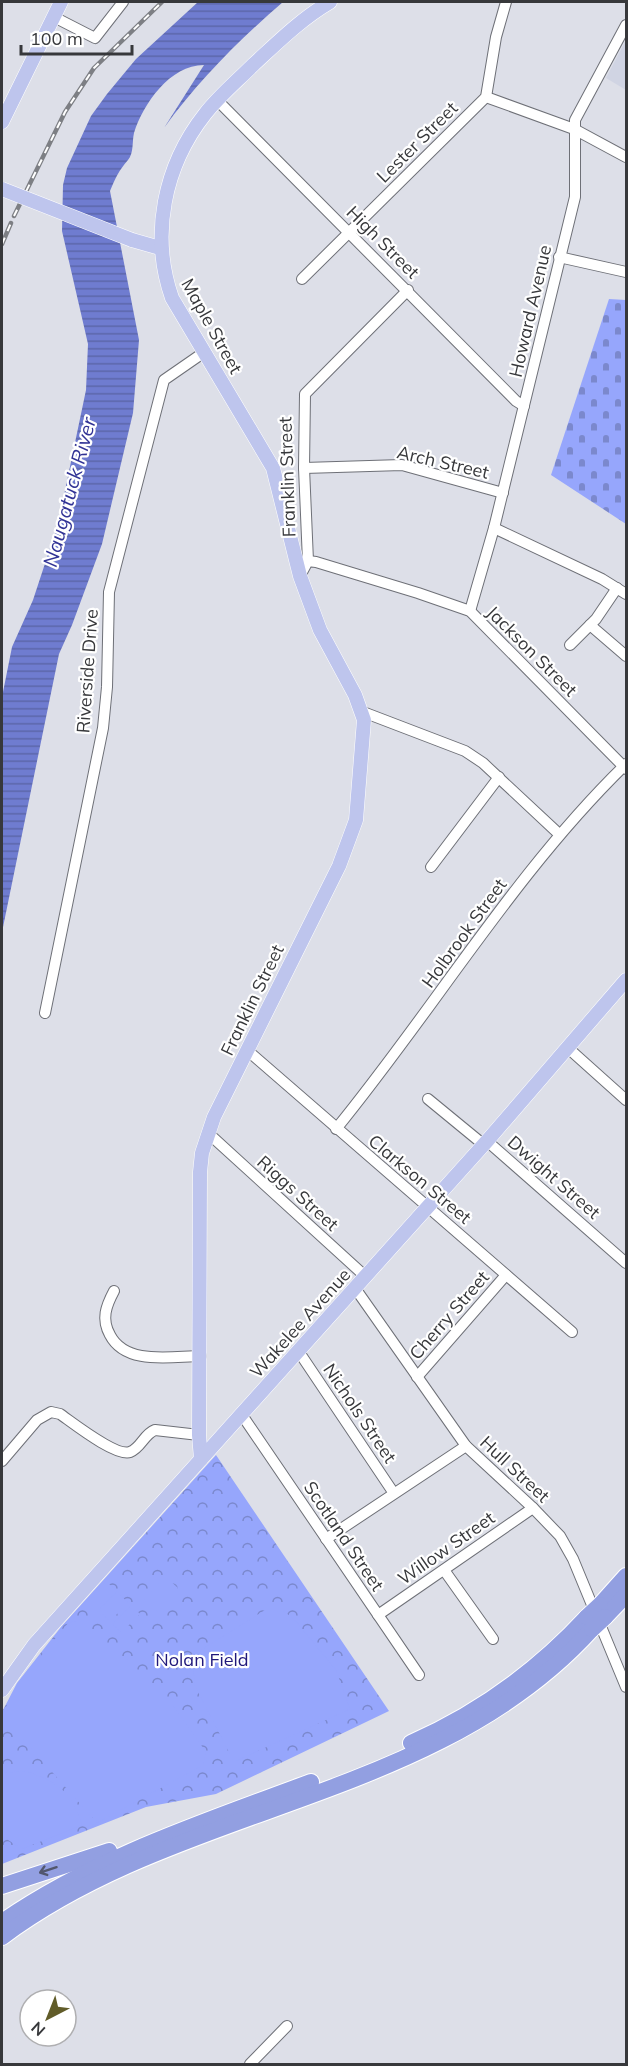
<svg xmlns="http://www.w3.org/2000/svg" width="628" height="2066" font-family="Mulish,sans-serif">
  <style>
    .built { fill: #d0d4e3 }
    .cemetery { fill: url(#cemetery-stones) }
    .park { fill: url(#park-crowns) }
    .pitch { fill: #96a6fc }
    .water { fill: url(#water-rules) }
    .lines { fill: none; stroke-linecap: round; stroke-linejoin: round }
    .minor-casing { stroke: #6e7077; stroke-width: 12 }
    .major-casing { stroke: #fff; stroke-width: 15 }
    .highway-casing { stroke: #fff; stroke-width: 18 }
    .minor { stroke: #fff; stroke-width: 10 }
    .major { stroke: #bec5ed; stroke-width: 14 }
    .highway { stroke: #929fe1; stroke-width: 16 }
    .rail-casing { stroke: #7d7f84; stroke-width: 4.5 }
    .rail { stroke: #fff; stroke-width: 2; stroke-dasharray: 7; stroke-linecap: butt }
    .major-bridge-casing { stroke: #fff; stroke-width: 15; stroke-linecap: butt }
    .highway-bridge-casing { stroke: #fff; stroke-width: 18; stroke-linecap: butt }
    .major-bridge { stroke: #bec5ed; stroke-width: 14 }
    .highway-bridge { stroke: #929fe1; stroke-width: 16 }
    .oneway { stroke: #52576d }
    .labels { text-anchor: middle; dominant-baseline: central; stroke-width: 4.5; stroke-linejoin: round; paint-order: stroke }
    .street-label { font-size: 18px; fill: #37383b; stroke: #fff }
    .park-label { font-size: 18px; fill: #20187b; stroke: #fff }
    .water-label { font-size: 20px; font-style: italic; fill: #313395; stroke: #fff }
  </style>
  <defs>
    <pattern id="cemetery-stones" width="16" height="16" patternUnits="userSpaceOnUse" patternTransform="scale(1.5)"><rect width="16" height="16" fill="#96a6fc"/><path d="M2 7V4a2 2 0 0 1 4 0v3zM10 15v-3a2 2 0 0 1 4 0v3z" fill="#7b88cd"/></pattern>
    <pattern id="park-crowns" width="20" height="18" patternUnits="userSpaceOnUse" patternTransform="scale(1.5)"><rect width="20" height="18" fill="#96a6fc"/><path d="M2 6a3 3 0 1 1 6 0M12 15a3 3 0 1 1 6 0" fill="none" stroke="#7b88cd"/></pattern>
    <pattern id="water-rules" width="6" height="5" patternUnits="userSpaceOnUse" patternTransform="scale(1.5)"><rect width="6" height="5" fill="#6f7cd0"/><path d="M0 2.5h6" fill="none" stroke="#5c67aa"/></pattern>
  </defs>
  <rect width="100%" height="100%" fill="#dddfe8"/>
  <path class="built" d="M626,40V90L606,78Z"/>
  <path class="cemetery" d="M609,299L626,300V524L551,475Z"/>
  <path class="park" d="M216,1455L389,1711L216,1794L146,1807L2,1864V1712L17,1683L61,1627Z"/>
  <g class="pitch">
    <path d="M165,1576L178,1588L156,1611L144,1600Z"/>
    <path d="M108,1583L117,1591L99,1610L90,1601Z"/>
    <path d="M120,1594L128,1603L110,1621L101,1613Z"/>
    <path d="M131,1605L140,1614L121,1633L113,1624Z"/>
    <path d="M265,1610H282L294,1619L336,1670L350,1709L234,1762L195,1686L193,1665L201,1650Z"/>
    <path d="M75,1621L119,1666L127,1659L174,1707L206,1752L203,1765L97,1823L2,1715L17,1685L68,1623Z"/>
    <path d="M26,1771C58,1782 72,1792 82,1825L22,1849L5,1838L2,1820V1773Z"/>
  </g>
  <path class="water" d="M198,2H283C239,40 198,81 164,128L204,65C170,65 143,104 134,133C132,141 134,153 128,160C119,170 115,179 110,191L139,340L133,413L102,544L72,625L59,654L2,932V697L12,647L33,600L58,524L86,390L88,344L62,231L63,185L67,168L91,116L107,94L136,59Z"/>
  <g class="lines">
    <defs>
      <g id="minor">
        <path d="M54,17L95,38L123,2"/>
        <path d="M486,97L574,129L626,157"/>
        <path d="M217,100L516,401L524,406"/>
        <path d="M559,257L626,272"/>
        <path d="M302,279L486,97L496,37L506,2"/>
        <path d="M304,468L402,465L503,493"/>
        <path d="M494,528L602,579L626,594"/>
        <path d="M308,561L304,468L305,394L408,290"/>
        <path d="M300,576L308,561L316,562L418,593L470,611L626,769"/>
        <path d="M470,611L494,528L575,197V120L626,25"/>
        <path d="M590,625L626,656"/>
        <path d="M570,645L596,619L617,588"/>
        <path d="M363,712L465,751L483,763L559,834"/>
        <path d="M431,867L499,777"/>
        <path d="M45,1013L103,728L107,687L109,592L164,380L203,353"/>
        <path d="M568,1048L626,1100"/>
        <path d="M247,1050L572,1332"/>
        <path d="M428,1099L484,1145"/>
        <path d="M336,1129C435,1008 515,872 626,764"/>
        <path d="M208,1133L366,1277"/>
        <path d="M487,1141L626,1263"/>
        <path d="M355,1288L466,1446L533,1508L560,1536L573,1559L626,1687"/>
        <path d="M114,1291C106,1306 101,1319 110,1335C126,1366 172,1356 201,1356"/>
        <path d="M299,1352L393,1492"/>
        <path d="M417,1377L506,1275"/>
        <path d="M242,1415L419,1675"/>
        <path d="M2,1461L37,1420L51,1412L60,1414C73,1423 116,1457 130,1452C141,1448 144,1434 155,1430L199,1435"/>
        <path d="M326,1539L466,1446"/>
        <path d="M444,1570L493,1639"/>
        <path d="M378,1615L533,1508"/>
        <path d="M250,2064L287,2026"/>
      </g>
      <g id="major">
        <path d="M2,122L61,2"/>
        <path d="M132,240L160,248"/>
        <path d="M201,1459L199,1435L200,1172L202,1153L214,1117L339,866L356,820L364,720L355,695L320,630L300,576L273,468L172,298C150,235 164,166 205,114C219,96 237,81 253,65C278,42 301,19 330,2"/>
        <path d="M2,1690L34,1645L487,1141L626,980"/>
      </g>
      <g id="highway">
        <path d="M600,1605L626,1576"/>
        <path d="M605,1617L626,1595"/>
        <path d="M411,1743C477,1714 538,1670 587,1617"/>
        <path d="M2,1886L109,1851"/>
        <path d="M2,1922C96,1857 204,1822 311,1782"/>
        <path d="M2,1937C181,1803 437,1801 592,1629"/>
      </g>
    </defs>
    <use href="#minor" class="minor-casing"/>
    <use href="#major" class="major-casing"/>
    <use href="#highway" class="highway-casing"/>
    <use href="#minor" class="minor"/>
    <use href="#major" class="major"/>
    <use href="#highway" class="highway"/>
    <defs>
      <g id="rail">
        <path d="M14,216L65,112L94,68L162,2"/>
        <path d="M2,244L11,223"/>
      </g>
    </defs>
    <use href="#rail" class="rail-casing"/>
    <use href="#rail" class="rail"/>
    <defs>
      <path id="major-bridge" d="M2,189L132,240"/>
      <g id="highway-bridge">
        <path d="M587,1617L600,1605"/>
        <path d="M592,1629L605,1617"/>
      </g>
    </defs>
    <use href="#major-bridge" class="major-bridge-casing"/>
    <use href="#highway-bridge" class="highway-bridge-casing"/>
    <use href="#major-bridge" class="major-bridge"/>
    <use href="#highway-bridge" class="highway-bridge"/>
  </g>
  <defs><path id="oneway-shaft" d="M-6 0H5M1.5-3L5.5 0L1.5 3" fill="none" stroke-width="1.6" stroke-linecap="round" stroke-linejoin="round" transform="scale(1.5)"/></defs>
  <use class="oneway" href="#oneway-shaft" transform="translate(48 1870) rotate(162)"/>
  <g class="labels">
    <g class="street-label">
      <text transform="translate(417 142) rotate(-45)">Lester Street</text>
      <text transform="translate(383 242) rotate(45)">High Street</text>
      <text transform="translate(530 311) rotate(-77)">Howard Avenue</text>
      <text transform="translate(212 326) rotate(61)">Maple Street</text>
      <text transform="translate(443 462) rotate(13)">Arch Street</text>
      <text transform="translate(287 477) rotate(-92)">Franklin Street</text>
      <text transform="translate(532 651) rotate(45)">Jackson Street</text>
      <text transform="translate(87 671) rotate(-86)">Riverside Drive</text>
      <text transform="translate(464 933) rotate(-54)">Holbrook Street</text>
      <text transform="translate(252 1000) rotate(-64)">Franklin Street</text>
      <text transform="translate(554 1177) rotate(41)">Dwight Street</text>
      <text transform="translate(420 1179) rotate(40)">Clarkson Street</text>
      <text transform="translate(298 1193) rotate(42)">Riggs Street</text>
      <text transform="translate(449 1315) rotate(-49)">Cherry Street</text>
      <text transform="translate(300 1323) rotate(-48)">Wakelee Avenue</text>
      <text transform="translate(360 1413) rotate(56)">Nichols Street</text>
      <text transform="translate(515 1469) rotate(43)">Hull Street</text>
      <text transform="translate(344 1536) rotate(56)">Scotland Street</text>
      <text transform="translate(446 1548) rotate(-35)">Willow Street</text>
    </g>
    <g class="park-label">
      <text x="202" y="1659">Nolan Field</text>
    </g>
    <g class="water-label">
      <text transform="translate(69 492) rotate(-75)">Naugatuck River</text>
    </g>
  </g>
  <rect width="628" height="2066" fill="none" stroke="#37383b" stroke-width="6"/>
  <g transform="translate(48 2018) rotate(222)"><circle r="28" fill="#ffffff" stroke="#afafb1" stroke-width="1.5"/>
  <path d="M0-4.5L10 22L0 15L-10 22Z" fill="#615c29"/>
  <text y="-9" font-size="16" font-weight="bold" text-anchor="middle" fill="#37383b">N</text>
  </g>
  <path d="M21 45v9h111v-9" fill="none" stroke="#37383b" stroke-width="3"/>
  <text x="30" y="45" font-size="18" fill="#37383b" stroke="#ffffff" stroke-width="4.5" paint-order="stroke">100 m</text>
</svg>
